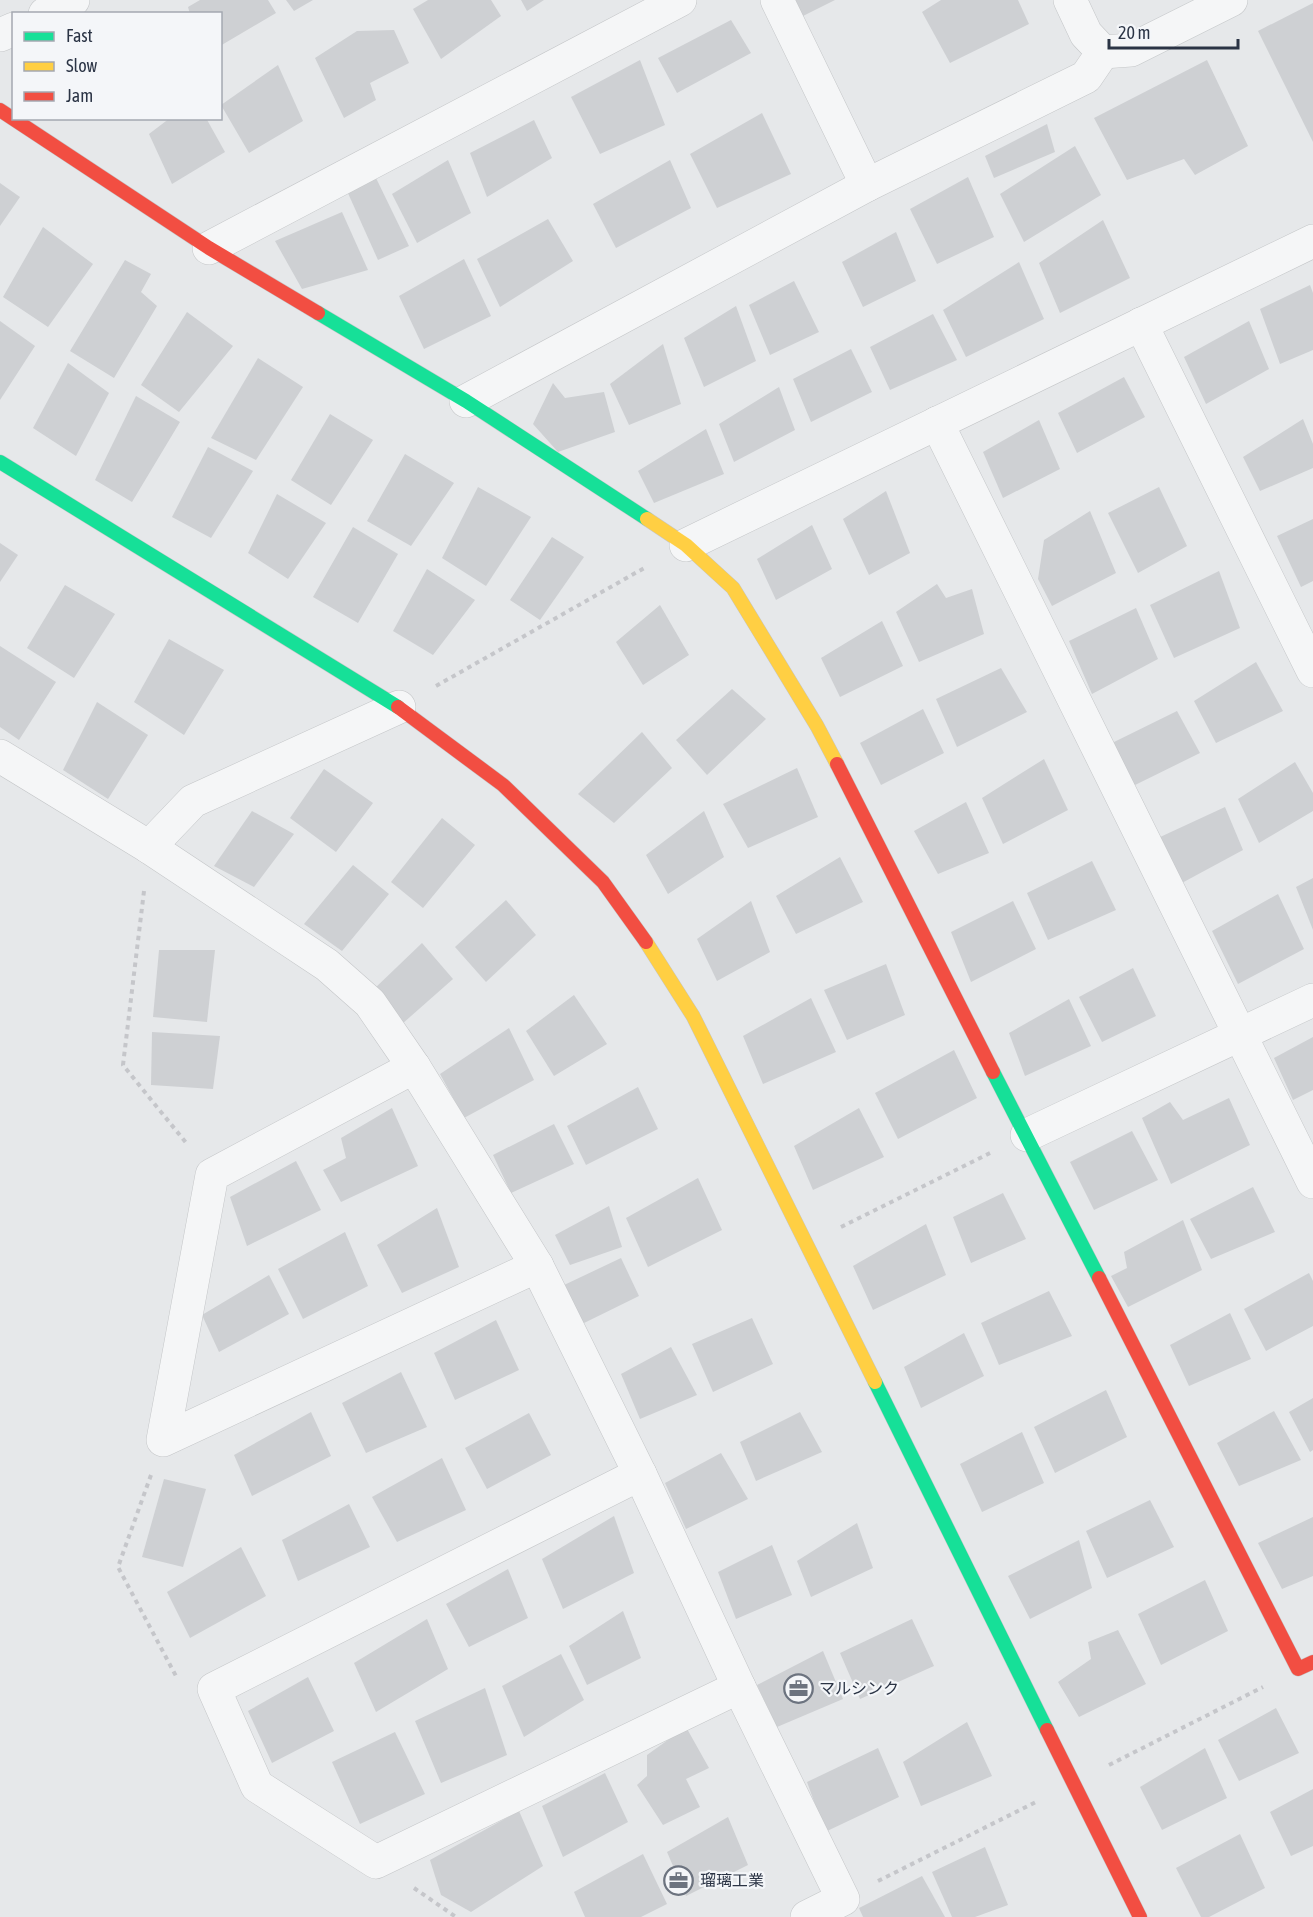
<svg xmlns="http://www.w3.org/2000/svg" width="1313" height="1917" font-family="'Asap Condensed','Noto Sans JP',sans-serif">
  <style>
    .building { fill: #ced0d3 }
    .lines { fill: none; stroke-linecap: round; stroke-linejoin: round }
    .street-casing { stroke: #c4c6c8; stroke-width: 34 }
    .fast-casing { stroke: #c4c6c8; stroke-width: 15 }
    .slow-casing { stroke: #c4c6c8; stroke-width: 15 }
    .jam-casing { stroke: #c4c6c8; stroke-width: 15 }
    .path { stroke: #c5c6ca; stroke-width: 4; stroke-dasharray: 4.5 4.5; stroke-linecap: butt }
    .street { stroke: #f5f6f7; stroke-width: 33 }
    .fast { stroke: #16e098; stroke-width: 14 }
    .slow { stroke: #ffcf43; stroke-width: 14 }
    .jam { stroke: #f24e42; stroke-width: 14 }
    .labels { text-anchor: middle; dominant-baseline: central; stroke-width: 4.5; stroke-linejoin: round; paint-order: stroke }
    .poi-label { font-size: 16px; fill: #2b3445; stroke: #f4f6f9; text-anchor: start }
  </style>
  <rect width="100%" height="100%" fill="#e6e8ea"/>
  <g class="building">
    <path d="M200,0H268L276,13L220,46V14H190L188,7Z"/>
    <path d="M286,0H313L294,11Z"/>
    <path d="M428,0H491L501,16L441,59L413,9Z"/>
    <path d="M521,0H544L527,11Z"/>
    <path d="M794,0H835L801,17Z"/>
    <path d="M941,0H1018L1029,24L950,63L922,12Z"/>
    <path d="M1313,3V142L1258,31Z"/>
    <path d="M731,20L751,53L677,93L658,58Z"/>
    <path d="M394,30L409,63L370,83L376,100L344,118L315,58L357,31Z"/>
    <path d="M640,60L665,125L600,154L571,97Z"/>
    <path d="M1207,60L1248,146L1195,175L1184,159L1127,180L1094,118Z"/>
    <path d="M278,65L303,121L249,153L221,105Z"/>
    <path d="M762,113L791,174L717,208L690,154Z"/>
    <path d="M170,118H206L225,152L172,184L149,134Z"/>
    <path d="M534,120L552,158L487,197L470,153Z"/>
    <path d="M1047,124L1055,152L994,178L985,156Z"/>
    <path d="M1075,146L1101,195L1024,242L1000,194Z"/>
    <path d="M448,160L471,213L417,243L392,194Z"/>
    <path d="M670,160L691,208L616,248L593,204Z"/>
    <path d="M968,177L994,237L937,264L910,209Z"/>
    <path d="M376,178L409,246L378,260L347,191Z"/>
    <path d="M0,183L20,197L0,226Z"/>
    <path d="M342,212L368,270L302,289L275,241Z"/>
    <path d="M548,219L573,261L500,307L477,259Z"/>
    <path d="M1103,220L1130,278L1060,313L1039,263Z"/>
    <path d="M43,227L93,264L48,327L3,297Z"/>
    <path d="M896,232L916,281L863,307L842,262Z"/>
    <path d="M464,259L491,316L424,349L399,296Z"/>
    <path d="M125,260L151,274L141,292L157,306L114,378L70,351Z"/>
    <path d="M1019,262L1044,319L966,357L943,310Z"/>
    <path d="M794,281L819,332L770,355L749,305Z"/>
    <path d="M1310,285L1313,293V350L1280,364L1260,309Z"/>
    <path d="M736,306L756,361L704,387L684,338Z"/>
    <path d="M187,312L233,346L179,412L141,385Z"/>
    <path d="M933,314L957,360L890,390L870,347Z"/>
    <path d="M0,321L35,346L0,400Z"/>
    <path d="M1249,321L1269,369L1206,404L1184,357Z"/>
    <path d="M663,344L681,404L629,425L610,384Z"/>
    <path d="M851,349L872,392L811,422L793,379Z"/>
    <path d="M258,358L303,387L256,460L211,438Z"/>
    <path d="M68,363L109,393L76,456L33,428Z"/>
    <path d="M1124,377L1145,417L1077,453L1058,413Z"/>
    <path d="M553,383L565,398L604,392L615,432L558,452L533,424Z"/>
    <path d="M779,387L795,430L734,462L719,424Z"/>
    <path d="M136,396L180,422L132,502L95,480Z"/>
    <path d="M330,414L373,440L331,505L291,480Z"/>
    <path d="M1303,419L1313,444V468L1260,491L1243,457Z"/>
    <path d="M1039,420L1060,469L1003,498L983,452Z"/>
    <path d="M706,429L724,474L654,503L638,471Z"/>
    <path d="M208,447L253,471L211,538L172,517Z"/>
    <path d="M405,454L454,483L411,546L367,521Z"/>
    <path d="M478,487L531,517L486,586L442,558Z"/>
    <path d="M1159,487L1187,546L1138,573L1108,513Z"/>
    <path d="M886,491L910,553L869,575L843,519Z"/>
    <path d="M277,494L326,523L288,579L248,553Z"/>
    <path d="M1090,511L1116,573L1052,606L1038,579L1044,540Z"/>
    <path d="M1313,519V581L1301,587L1277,536Z"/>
    <path d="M812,525L832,569L776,600L757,559Z"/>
    <path d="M353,527L398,554L358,623L313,597Z"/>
    <path d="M552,537L584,557L540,620L510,600Z"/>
    <path d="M0,543L18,555L0,582Z"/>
    <path d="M427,569L475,600L433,655L393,631Z"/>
    <path d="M1219,571L1240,628L1174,658L1150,605Z"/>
    <path d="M937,584L946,598L972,589L984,634L919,662L896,612Z"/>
    <path d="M65,585L115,614L74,678L27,648Z"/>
    <path d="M660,605L689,655L643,685L616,642Z"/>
    <path d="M1136,608L1158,659L1092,694L1069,641Z"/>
    <path d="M882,621L903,666L840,697L821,658Z"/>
    <path d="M169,639L224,670L184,735L134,702Z"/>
    <path d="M0,646L56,682L19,740L0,727Z"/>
    <path d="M1256,662L1283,711L1216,743L1194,701Z"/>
    <path d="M1001,668L1027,712L957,747L936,699Z"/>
    <path d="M732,689L766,719L707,775L676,740Z"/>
    <path d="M97,702L148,735L108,799L63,770Z"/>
    <path d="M923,709L944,753L881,785L860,743Z"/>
    <path d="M1177,711L1200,753L1131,787L1112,743Z"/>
    <path d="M642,732L672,768L614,823L578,794Z"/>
    <path d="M1044,759L1068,810L1003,844L982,798Z"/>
    <path d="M1295,762L1313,793V811L1259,843L1238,799Z"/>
    <path d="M797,768L818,817L748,848L723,804Z"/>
    <path d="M324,769L373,803L336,852L290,818Z"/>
    <path d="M966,802L989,853L938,874L914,831Z"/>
    <path d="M1225,807L1243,850L1180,884L1158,838Z"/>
    <path d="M252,811L294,834L254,887L214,866Z"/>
    <path d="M704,811L724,857L668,894L646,855Z"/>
    <path d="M442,818L475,845L423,908L391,882Z"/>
    <path d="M840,857L863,902L796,934L776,896Z"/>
    <path d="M1092,861L1116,910L1048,940L1027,893Z"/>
    <path d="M353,865L389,894L342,951L304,924Z"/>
    <path d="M1313,878V930L1296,887Z"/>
    <path d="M1278,894L1304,949L1238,984L1212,931Z"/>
    <path d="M506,900L536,935L486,982L455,947Z"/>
    <path d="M751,901L770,952L717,981L697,939Z"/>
    <path d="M1013,901L1036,949L971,982L951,932Z"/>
    <path d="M422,943L453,979L402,1024L373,990Z"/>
    <path d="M159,950H215L207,1022L153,1017Z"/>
    <path d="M886,964L905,1015L847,1040L824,990Z"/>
    <path d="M1133,968L1156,1016L1102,1042L1079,997Z"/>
    <path d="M574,995L607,1044L554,1076L526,1031Z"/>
    <path d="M811,998L836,1052L763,1084L743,1036Z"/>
    <path d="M1069,999L1091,1046L1025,1076L1009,1033Z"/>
    <path d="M509,1028L534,1080L464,1118L440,1074Z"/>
    <path d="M152,1032L220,1036L213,1089L151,1085Z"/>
    <path d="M1313,1037V1090L1293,1100L1274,1058Z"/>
    <path d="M954,1050L977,1098L898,1139L875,1093Z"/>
    <path d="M638,1087L658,1129L586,1165L567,1126Z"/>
    <path d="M1229,1098L1250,1145L1171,1184L1142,1118L1170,1102L1183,1120Z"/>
    <path d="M392,1108L418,1166L341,1202L323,1170L346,1158L341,1138Z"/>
    <path d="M859,1108L884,1157L813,1190L794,1146Z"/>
    <path d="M554,1124L574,1164L511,1193L493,1155Z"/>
    <path d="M1132,1131L1158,1180L1094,1210L1070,1162Z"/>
    <path d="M296,1161L321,1210L247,1246L230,1197Z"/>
    <path d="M698,1178L722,1230L648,1267L626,1218Z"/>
    <path d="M1253,1187L1275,1232L1211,1259L1190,1219Z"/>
    <path d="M1003,1193L1026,1239L971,1263L953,1217Z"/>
    <path d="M609,1206L622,1247L570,1265L555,1235Z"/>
    <path d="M437,1208L459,1267L402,1293L377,1245Z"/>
    <path d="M1183,1220L1202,1270L1128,1307L1111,1276L1127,1268L1124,1252Z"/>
    <path d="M926,1224L946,1275L873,1310L853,1266Z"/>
    <path d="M345,1232L368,1286L303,1319L278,1269Z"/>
    <path d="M621,1258L639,1296L580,1325L562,1286Z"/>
    <path d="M1309,1273L1313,1281V1326L1266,1351L1244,1309Z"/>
    <path d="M269,1275L289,1314L219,1352L202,1315Z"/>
    <path d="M1049,1291L1072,1336L999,1365L981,1323Z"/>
    <path d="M1230,1313L1251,1359L1189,1386L1170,1345Z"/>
    <path d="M752,1318L773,1364L713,1392L692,1344Z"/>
    <path d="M496,1320L519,1370L455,1400L434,1353Z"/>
    <path d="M964,1333L984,1376L921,1408L904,1367Z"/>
    <path d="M671,1347L697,1395L640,1419L621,1374Z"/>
    <path d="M401,1372L427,1427L366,1453L342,1403Z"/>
    <path d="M1106,1390L1127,1437L1055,1473L1034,1427Z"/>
    <path d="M1313,1398V1450L1310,1452L1289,1412Z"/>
    <path d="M1274,1411L1301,1460L1239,1486L1217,1443Z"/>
    <path d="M311,1412L331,1456L252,1496L234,1455Z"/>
    <path d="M800,1412L822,1452L756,1481L740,1442Z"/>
    <path d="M529,1413L551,1455L487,1489L465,1448Z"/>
    <path d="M1022,1432L1044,1483L982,1512L960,1464Z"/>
    <path d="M721,1453L748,1499L686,1529L665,1483Z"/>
    <path d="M442,1458L466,1510L397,1542L372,1497Z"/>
    <path d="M164,1479L206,1489L183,1567L142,1557Z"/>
    <path d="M1150,1500L1174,1547L1107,1578L1086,1531Z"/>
    <path d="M349,1504L370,1547L298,1581L282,1540Z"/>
    <path d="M614,1516L634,1573L563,1609L542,1559Z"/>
    <path d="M1313,1517V1576L1282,1589L1258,1543Z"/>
    <path d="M857,1523L873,1568L811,1597L797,1561Z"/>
    <path d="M1079,1540L1092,1588L1030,1619L1008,1576Z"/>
    <path d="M772,1545L792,1595L736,1619L718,1572Z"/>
    <path d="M241,1547L266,1596L190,1638L167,1592Z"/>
    <path d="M508,1569L528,1618L469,1647L446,1604Z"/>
    <path d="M1205,1580L1228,1631L1161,1665L1138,1614Z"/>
    <path d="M623,1611L641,1658L587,1685L569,1646Z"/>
    <path d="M427,1619L448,1669L376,1712L354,1663Z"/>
    <path d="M912,1619L934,1666L860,1699L840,1653Z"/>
    <path d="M1118,1630L1146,1684L1079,1717L1058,1682L1091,1659L1088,1642Z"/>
    <path d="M823,1651L843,1699L777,1727L757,1685Z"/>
    <path d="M561,1654L584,1700L524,1737L502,1686Z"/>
    <path d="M308,1677L334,1731L272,1763L248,1711Z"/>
    <path d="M485,1688L507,1755L441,1783L415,1721Z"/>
    <path d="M1276,1708L1299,1753L1239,1781L1218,1740Z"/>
    <path d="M967,1722L992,1776L921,1806L903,1762Z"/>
    <path d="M686,1727L709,1768L686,1779L700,1807L663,1825L637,1785L647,1776V1755Z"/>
    <path d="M395,1732L425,1794L360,1824L332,1762Z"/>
    <path d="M878,1748L899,1797L825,1832L807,1782Z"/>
    <path d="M1205,1748L1227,1798L1162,1830L1140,1787Z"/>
    <path d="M605,1773L628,1822L563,1857L542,1806Z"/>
    <path d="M1313,1789V1846L1291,1856L1270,1812Z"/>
    <path d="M519,1811L543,1866L471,1912L441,1895L430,1860Z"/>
    <path d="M728,1817L748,1865L686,1896L667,1852Z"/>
    <path d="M1240,1834L1265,1888L1209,1917H1201L1176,1868Z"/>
    <path d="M985,1847L1008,1905L975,1917H952L932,1872Z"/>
    <path d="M643,1854L667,1904L641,1917H585L574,1892Z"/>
    <path d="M922,1876L945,1917H863L859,1908Z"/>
  </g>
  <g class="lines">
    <defs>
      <g id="street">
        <path d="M777,0L867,185"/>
        <path d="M1070,0L1086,34L1103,52L1131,50L1231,0"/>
        <path d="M45,14L73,0"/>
        <path d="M0,35L14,29"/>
        <path d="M209,248L680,0"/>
        <path d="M1141,324L1313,671"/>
        <path d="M466,401L867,185L1086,77L1103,52"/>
        <path d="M937,423L1313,1182"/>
        <path d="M686,545L1313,241"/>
        <path d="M0,756L149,847L327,965L370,1003L414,1067L537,1266L640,1474L739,1687L843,1899L807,1917"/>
        <path d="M149,847L193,801L399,707"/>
        <path d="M414,1067L212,1175L163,1440L537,1266"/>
        <path d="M1027,1135L1313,1000"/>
        <path d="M640,1474L214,1689L257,1786L376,1862L739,1687"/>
      </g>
      <g id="fast">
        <path d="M318,313L466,401L647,519"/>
        <path d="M0,462L398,707"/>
        <path d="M993,1072L1099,1278"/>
        <path d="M875,1382L1047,1730"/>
      </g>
      <g id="slow">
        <path d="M647,519L686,545L733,588L817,726L837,764"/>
        <path d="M646,942L693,1016L875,1382"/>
      </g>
      <g id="jam">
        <path d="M0,110L209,248L318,313"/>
        <path d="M398,707L503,785L603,882L646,942"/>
        <path d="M837,764L993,1072"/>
        <path d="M1099,1278L1298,1669L1313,1662"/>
        <path d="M1047,1730L1140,1917"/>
      </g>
    </defs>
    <use href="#street" class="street-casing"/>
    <use href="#fast" class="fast-casing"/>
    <use href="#slow" class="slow-casing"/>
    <use href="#jam" class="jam-casing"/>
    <g class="path">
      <path d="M436,686L646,567"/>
      <path d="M144,891L123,1065L187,1144"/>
      <path d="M841,1227L990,1153"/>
      <path d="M151,1475L118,1567L177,1678"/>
      <path d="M1109,1765L1263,1687"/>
      <path d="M878,1881L1038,1801"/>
      <path d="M414,1888L456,1917"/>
    </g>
    <use href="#street" class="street"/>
    <use href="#fast" class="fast"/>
    <use href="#slow" class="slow"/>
    <use href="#jam" class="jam"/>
  </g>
  <defs>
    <symbol id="office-ring" viewBox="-11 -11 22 22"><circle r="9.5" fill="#f4f6f9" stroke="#6c737f" stroke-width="1.5"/><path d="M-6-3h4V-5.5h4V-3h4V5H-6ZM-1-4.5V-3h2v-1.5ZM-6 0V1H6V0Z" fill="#6c737f"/></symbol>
  </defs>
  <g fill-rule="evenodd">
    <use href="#office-ring" x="782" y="1672" width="33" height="33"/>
    <use href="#office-ring" x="662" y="1864" width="33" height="33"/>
  </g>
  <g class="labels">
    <g class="poi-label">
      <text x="819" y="1688">マルシンク</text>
      <text x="700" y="1880">瑠璃工業</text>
    </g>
  </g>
  <rect x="12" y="12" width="210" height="108" fill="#f4f6f9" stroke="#a4a8b1" stroke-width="1.5"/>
  <rect x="24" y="32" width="30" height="9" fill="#16e098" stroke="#a4a8b1" stroke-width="1.5"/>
  <text x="66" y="42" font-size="18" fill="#2b3445">Fast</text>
  <rect x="24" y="62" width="30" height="9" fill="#ffcf43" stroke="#a4a8b1" stroke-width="1.5"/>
  <text x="66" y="72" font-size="18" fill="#2b3445">Slow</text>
  <rect x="24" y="92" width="30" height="9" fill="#f24e42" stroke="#a4a8b1" stroke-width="1.5"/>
  <text x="66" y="102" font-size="18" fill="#2b3445">Jam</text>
  <path d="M1109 39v9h129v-9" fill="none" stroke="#2b3445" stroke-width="3"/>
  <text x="1118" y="39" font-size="18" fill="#2b3445" stroke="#f4f6f9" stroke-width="4.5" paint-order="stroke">20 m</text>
</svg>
